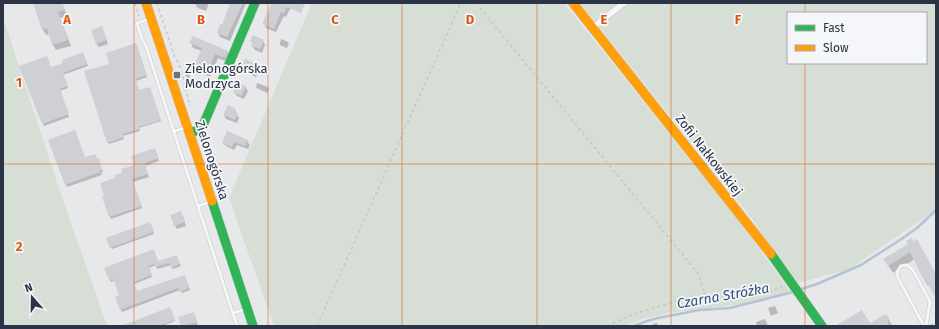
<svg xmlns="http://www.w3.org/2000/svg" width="939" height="329" font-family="'Fira Sans',sans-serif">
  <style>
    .green { fill: #d6ded6; fill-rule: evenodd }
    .shadow { fill: #0003 }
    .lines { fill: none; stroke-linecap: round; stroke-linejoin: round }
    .stream { stroke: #b4c4d5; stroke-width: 2.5 }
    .building { fill: #ced0d3 }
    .lane-casing { stroke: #c4c6c8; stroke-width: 4 }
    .street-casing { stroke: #c4c6c8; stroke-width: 7 }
    .fast-casing { stroke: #c4c6c8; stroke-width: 10 }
    .slow-casing { stroke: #c4c6c8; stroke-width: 10 }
    .path { stroke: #c5c6ca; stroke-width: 1.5; stroke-dasharray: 3 3; stroke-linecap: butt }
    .lane { stroke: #f5f6f7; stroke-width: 3 }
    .street { stroke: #f5f6f7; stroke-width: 6 }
    .fast { stroke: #30b455; stroke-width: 9 }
    .slow { stroke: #ff9f0a; stroke-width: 9 }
    .grid { fill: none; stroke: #df570f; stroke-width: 1; stroke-opacity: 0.55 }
    .poi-dot { fill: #6c737f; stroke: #f4f6f9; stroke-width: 1.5 }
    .labels { text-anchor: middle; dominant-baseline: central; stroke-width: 3.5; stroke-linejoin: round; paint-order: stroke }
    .poi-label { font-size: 13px; fill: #2b3445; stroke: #f4f6f9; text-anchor: start }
    .street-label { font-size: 13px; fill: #2b3445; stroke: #f4f6f9 }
    .water-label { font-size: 14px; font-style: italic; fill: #34527a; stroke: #f4f6f9 }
    .grid-label { font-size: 13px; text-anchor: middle; font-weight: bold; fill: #df570f; stroke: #f4f6f9; stroke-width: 3.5; stroke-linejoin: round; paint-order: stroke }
  </style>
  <rect width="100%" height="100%" fill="#e6e8ea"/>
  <g class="green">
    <path d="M312,3H564L735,216L790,291L758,302L669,313L642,319L625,326H274L229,198Z"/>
    <path d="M580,3H936V209L850,269L798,283L740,203ZM788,13H926V63H788Z"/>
    <path d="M3,17L56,180L107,326H3Z"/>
  </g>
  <g class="shadow">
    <path d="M38,3H62L67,16L60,18L71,46L56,50L53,45L50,34L46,35L43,30Z"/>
    <path d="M196,3H209L206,11L198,8L195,4Z"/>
    <path d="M231,3H246L230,41L220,37L218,33L223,26Z"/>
    <path d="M273,3L291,7L286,17L284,16L276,32L266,28L264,24Z"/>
    <path d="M102,28L108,44L99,47L96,43Z"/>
    <path d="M281,39L288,42L289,44L287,48L280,45V43Z"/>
    <path d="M251,41H263L265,45L262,53L255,50L252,46L253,44Z"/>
    <path d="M191,43L227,51L230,56L227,62L218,58L210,77L198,72L195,67L202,51L193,48Z"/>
    <path d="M137,46L147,77L136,81L139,92L150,90L161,121L139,128L140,131L123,136L124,139L109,144L108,142L110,64Z"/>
    <path d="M84,56L88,66L63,75L68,88L60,91L69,117L44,126L21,66L51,68Z"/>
    <path d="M254,64L259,71L256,77L245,72L242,68Z"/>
    <path d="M187,69L191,79L187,80L184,70Z"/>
    <path d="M257,83L268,87L269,89L267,93L257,88L256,87Z"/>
    <path d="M245,87L248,91L244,99L237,96L234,92Z"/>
    <path d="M235,110L239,118L237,123L226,119L224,115Z"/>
    <path d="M247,141L250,145L248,149L237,145L234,150L226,146L223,143Z"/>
    <path d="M156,152L159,161L145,166L149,177L133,182L142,208L111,219L110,217L117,178Z"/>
    <path d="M85,158L97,160L99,162L103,172L101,173L102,175L67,187L66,184Z"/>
    <path d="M183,216L186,226L177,229L175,226Z"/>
    <path d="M151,225L154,234L112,249L108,239Z"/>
    <path d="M913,242L936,275V297L930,285L928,286L924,279L915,259L893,273L884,259Z"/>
    <path d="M177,258L181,266L173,269L171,265L157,269L156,265L149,268L152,277L134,284L137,292L185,276L190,290L182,293L180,290L122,312L116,297L121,296L115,280L111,282L105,268L158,262Z"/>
    <path d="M775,306L778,313L771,316L768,308Z"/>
    <path d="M171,310L175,321L162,326H123Z"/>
    <path d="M886,315L892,325L875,326Z"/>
    <path d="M195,316L198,326H182Z"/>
    <path d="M765,319L768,326H757L756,322Z"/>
    <path d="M657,323L659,326H653L652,324Z"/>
  </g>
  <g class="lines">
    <path class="stream" d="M634,326L647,321L658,318L700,310L730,308L789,293L817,284L861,265L900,240L917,228L936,210"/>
  </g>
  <g class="building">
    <path d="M33,3H62L64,10L58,12L68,40L52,45L47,28L42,30Z"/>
    <path d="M230,3H243L227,37L217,33L220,24L222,25Z"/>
    <path d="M272,3H305L301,13L287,7L284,13L281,12L274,29L262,24Z"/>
    <path d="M102,26L107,40L96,44L91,30Z"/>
    <path d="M253,35L264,40L260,49L251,46L253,42L250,41Z"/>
    <path d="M193,36L228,51L225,58L215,54L207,73L194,67L202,48L189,43Z"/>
    <path d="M136,43L147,75L135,79L139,90L150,87L161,120L139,127L140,129L123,134L124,137L107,143L84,71L109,64L106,53Z"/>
    <path d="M83,52L87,64L63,73L68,86L60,89L69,114L42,124L19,66L47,56L51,67L63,63L62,60Z"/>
    <path d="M245,59L254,63L253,65L258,67L254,74L241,68Z"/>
    <path d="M237,83L246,86L242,96L233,92Z"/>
    <path d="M228,105L236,109L234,112L238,113L235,120L223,115Z"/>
    <path d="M75,130L85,157L95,154L97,159L99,158L102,170H100L101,172L86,177L65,185L48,140Z"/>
    <path d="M227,131L248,140L245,146L235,142L232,147L222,143Z"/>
    <path d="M155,148L159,158L145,163L148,174L132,179L142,206L109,217L102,197L104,196L100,183L115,178V175L122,173L121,169L134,165L131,156Z"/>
    <path d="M181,211L185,222L174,226L170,215Z"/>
    <path d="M150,222L154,232L110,248L106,238Z"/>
    <path d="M912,238L913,241L917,239L936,274V299L925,279H923L910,252L888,266L883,259L908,244L906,241Z"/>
    <path d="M154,249L158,261L177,255L180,264L171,268L169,263L155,267L154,264L149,266L152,275L134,282L137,291L185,275L189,288L180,292L178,288L120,310L115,297L119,295L113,279L109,280L104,268Z"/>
    <path d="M170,307L175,320L158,326H121Z"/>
    <path d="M862,310L870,323L886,314L890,319L887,321L890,326H835Z"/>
    <path d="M194,312L197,322L185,326H181L178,317Z"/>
  </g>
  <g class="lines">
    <defs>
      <g id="lane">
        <path d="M150,19L137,23L142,39L146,46L237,326"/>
        <path d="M174,131L186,128"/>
        <path d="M198,206L210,202"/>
        <path d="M233,313L246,309"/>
        <path d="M924,326L898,278L897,272L901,266L907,265L913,270L930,302L926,326"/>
      </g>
      <path id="street" d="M592,28L624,3"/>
      <g id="fast">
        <path d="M190,133L198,130L204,123L255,3"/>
        <path d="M212,201L253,326"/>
        <path d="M771,254L822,326"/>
      </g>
      <g id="slow">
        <path d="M146,3L212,201"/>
        <path d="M573,3L771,254"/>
      </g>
    </defs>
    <use href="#lane" class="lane-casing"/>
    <use href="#street" class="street-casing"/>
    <use href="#fast" class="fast-casing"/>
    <use href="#slow" class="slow-casing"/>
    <g class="path">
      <path d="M135,3L139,16"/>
      <path d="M157,3L174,55L181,69L190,106"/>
      <path d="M476,3L697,272L705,294"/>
      <path d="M317,326L461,3"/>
      <path d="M607,326L631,315L683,299L705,294L720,297L737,293H755L770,292L784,286"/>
      <path d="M931,326L936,320"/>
    </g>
    <use href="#lane" class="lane"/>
    <use href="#street" class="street"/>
    <use href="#fast" class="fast"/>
    <use href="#slow" class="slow"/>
  </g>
  <path class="grid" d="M134,3V326M268,3V326M402,3V326M537,3V326M671,3V326M805,3V13M805,63V326M3,164H936"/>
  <rect class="poi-dot" x="173" y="71" width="8" height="8" rx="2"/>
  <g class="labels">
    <g class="poi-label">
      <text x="185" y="68">Zielonogórska<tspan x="185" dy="15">Modrzyca</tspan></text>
    </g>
    <g class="street-label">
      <text transform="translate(709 155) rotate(52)">Zofii Nałkowskiej</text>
      <text transform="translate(212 160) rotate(72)">Zielonogórska</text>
    </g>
    <g class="water-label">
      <text transform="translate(723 296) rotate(-10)">Czarna Stróżka</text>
    </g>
  </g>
  <g class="grid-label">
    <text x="67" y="24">A</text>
    <text x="201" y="24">B</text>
    <text x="335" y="24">C</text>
    <text x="470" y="24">D</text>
    <text x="604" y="24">E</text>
    <text x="738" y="24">F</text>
    <text x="19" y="87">1</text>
    <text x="19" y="251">2</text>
  </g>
  <rect width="939" height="329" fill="none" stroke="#2b3445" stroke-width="8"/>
  <rect x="787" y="12" width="140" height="52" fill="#f4f6f9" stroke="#a4a8b1"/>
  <rect x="795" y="25" width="20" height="6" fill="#30b455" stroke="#a4a8b1"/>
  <text x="823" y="32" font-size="12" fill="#2b3445">Fast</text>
  <rect x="795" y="45" width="20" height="6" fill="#ff9f0a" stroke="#a4a8b1"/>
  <text x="823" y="52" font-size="12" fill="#2b3445">Slow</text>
  <g transform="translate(32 297) rotate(340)" stroke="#f4f6f9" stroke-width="3" paint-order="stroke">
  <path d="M0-3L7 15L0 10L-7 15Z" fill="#2b3445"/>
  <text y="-6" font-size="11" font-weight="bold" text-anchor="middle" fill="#2b3445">N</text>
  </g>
</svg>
